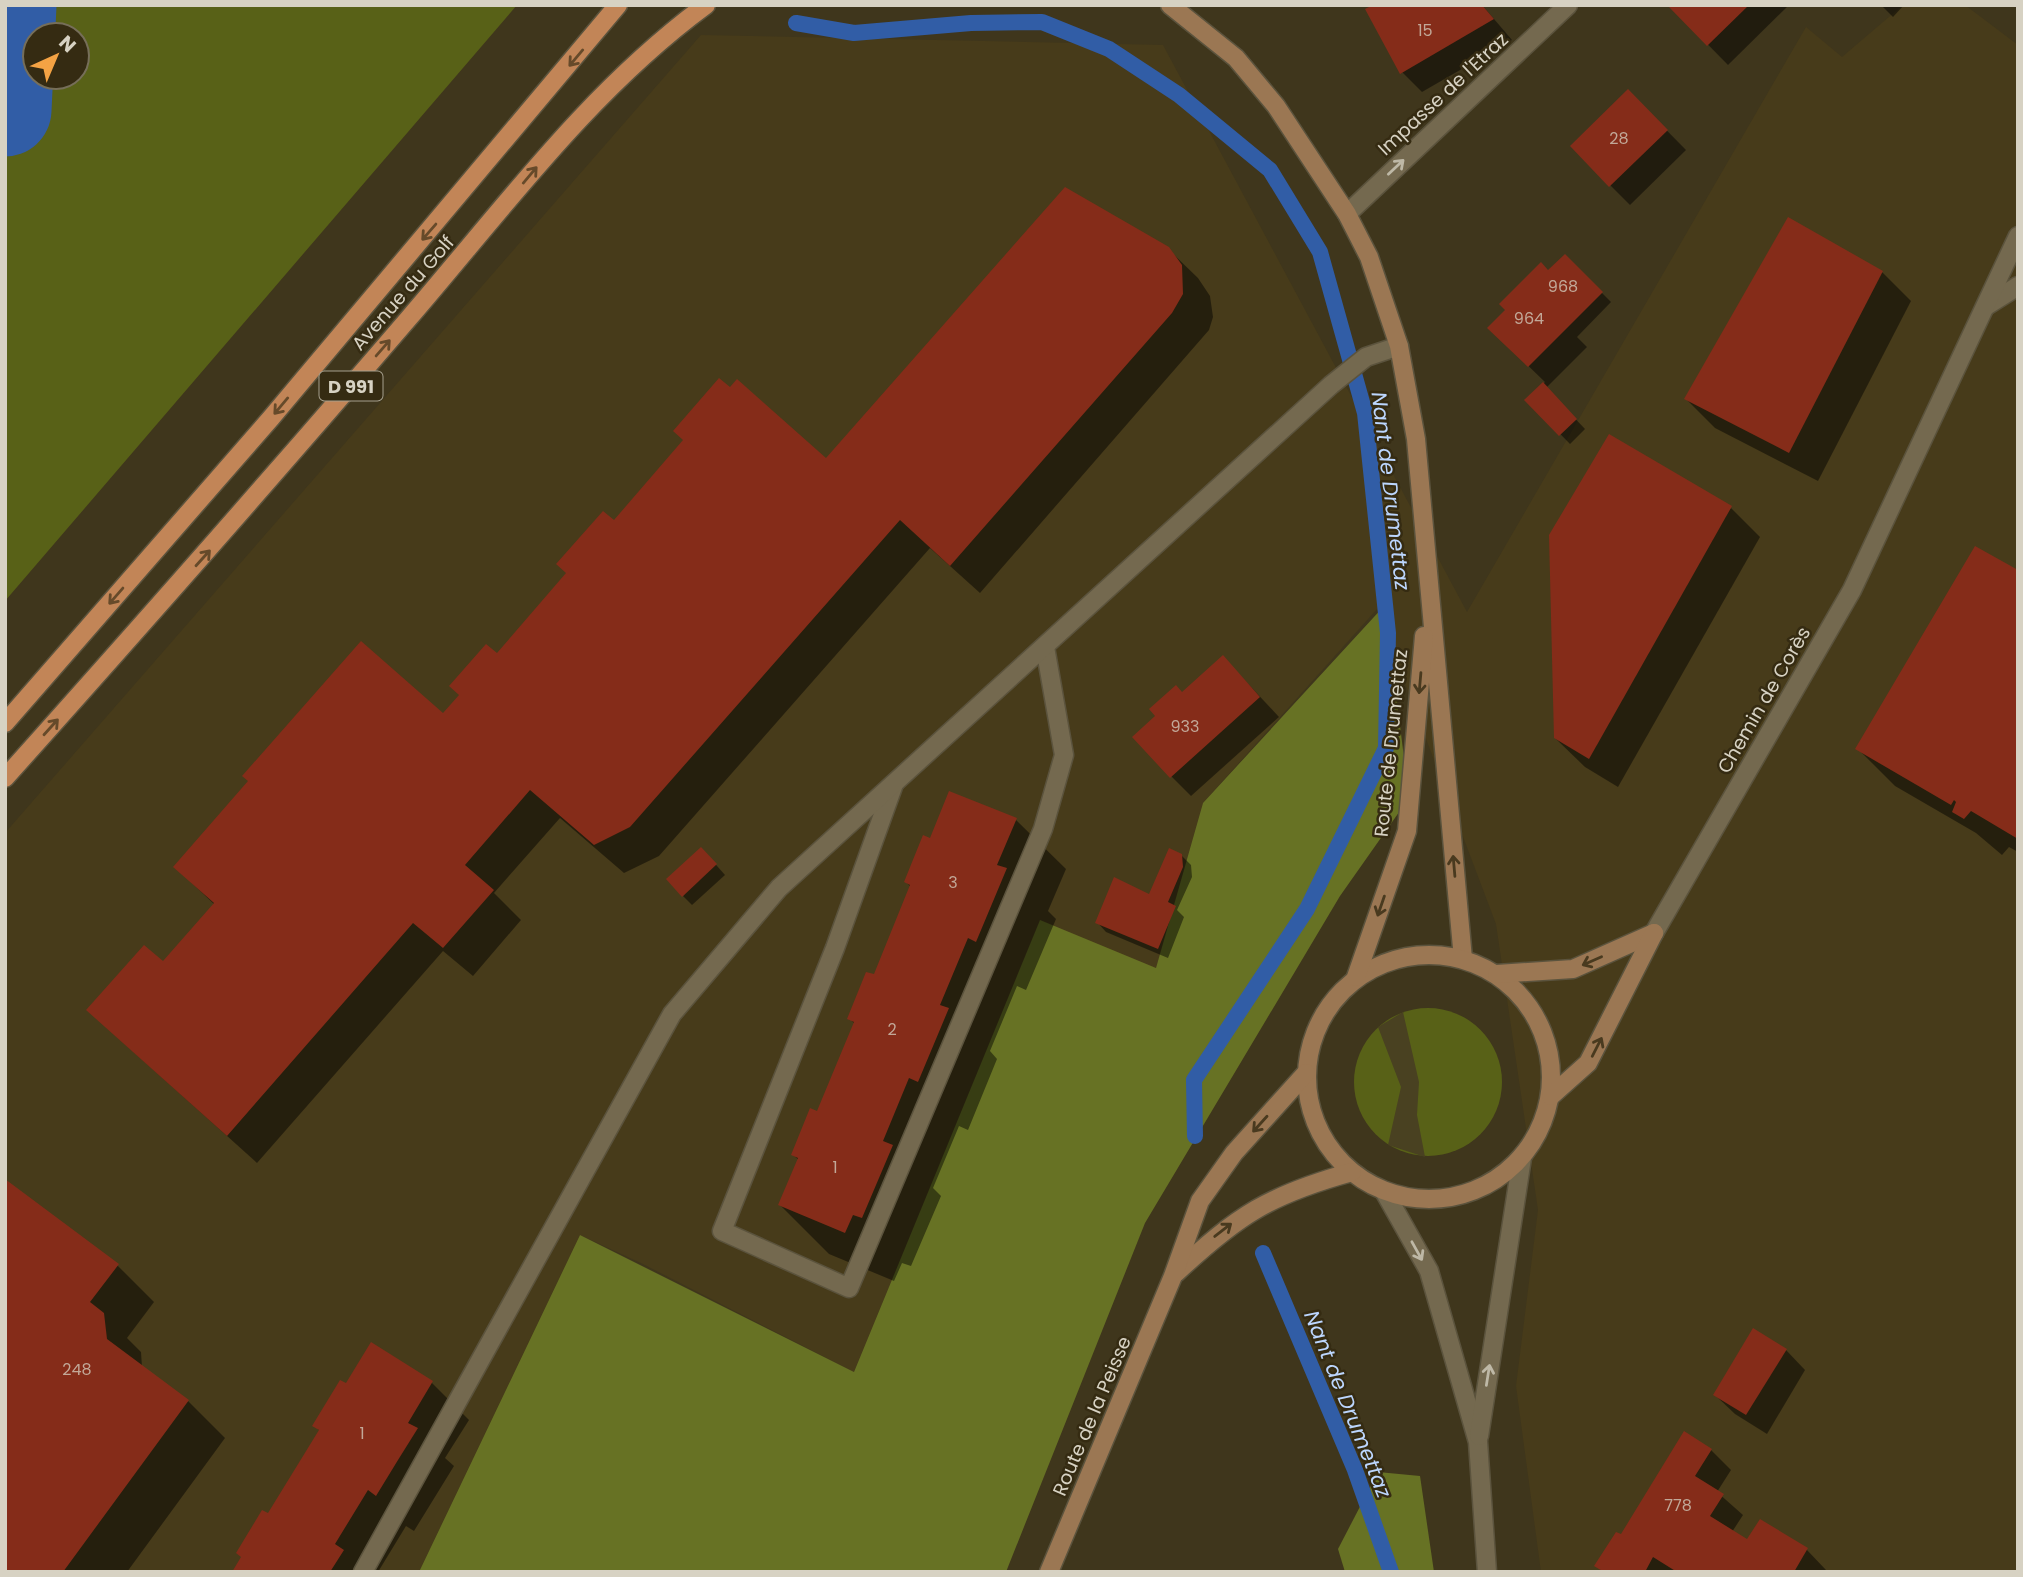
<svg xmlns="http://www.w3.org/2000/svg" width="2023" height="1577" font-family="Poppins,sans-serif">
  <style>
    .built { fill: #473b1a }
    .green { fill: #586117; fill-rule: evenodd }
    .forest { fill: #677224 }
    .sand { fill: #494121 }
    .shadow { fill: #0007 }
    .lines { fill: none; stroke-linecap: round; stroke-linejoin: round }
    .stream { stroke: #315da6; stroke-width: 16 }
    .river { stroke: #315da6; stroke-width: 93 }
    .building { fill: #852c19 }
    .service-casing { stroke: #5b533d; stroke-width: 21 }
    .minor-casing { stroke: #5b533d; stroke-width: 21 }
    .tertiary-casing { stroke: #5b533d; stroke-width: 21 }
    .secondary-casing { stroke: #5b533d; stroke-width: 21 }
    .primary-casing { stroke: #5b533d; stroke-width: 21 }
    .service { stroke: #74694f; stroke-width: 18 }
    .minor { stroke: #74694f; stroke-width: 18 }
    .tertiary { stroke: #74694f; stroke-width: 18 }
    .secondary { stroke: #9b7753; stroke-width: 18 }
    .primary { stroke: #c28557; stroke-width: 18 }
    .oneway { stroke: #664a2a }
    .oneway2 { stroke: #beb8a6 }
    .oneway3 { stroke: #493a1f }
    .labels { text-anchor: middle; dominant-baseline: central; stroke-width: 5; stroke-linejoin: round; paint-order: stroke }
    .number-label { font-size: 16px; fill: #c2a898 }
    .shield { fill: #352b12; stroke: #a6a08e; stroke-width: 2 }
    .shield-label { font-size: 18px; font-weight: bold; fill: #d7d2c3 }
    .street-label { font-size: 19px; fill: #d7d2c3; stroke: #352b12 }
    .water-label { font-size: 21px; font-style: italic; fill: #bcd6fe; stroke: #352b12 }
  </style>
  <rect width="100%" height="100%" fill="#3f361c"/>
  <path class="built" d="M1903,5H1965L2018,45V1572H1541L1516,1386L1538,1210L1496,924L1377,609L1203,803L1156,969L1040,921L854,1372L643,1264L580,1235L419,1572H5V833L701,35L1163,45L1467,612L1806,27L1842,57Z"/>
  <g class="green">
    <path d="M5,5H517L5,601ZM35,35H77V77H35Z"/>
    <circle cx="1428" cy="1082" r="74"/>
  </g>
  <g class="forest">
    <path d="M1385,605L1409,798L1340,896L1145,1223L1006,1572H419L580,1235L854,1372L1040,920L1156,968L1203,803Z"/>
    <path d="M1378,1472L1420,1476L1434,1572H1345L1338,1549Z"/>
  </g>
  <path class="sand" d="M1403,1012L1419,1082L1417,1115L1425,1157L1388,1145L1401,1087L1378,1027Z"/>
  <g class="shadow">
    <path d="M1482,5L1512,40L1422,92L1402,72Z"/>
    <path d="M1673,5H1789L1728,65L1671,7Z"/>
    <path d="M1881,5H1904L1893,17Z"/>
    <path d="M1628,91L1686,150L1630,205L1610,185Z"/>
    <path d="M1168,249L1198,278L1210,296L1213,317L1209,330L980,593L930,548L659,856L624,873L560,818L494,893L521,920L473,976L443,951L257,1163L107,1028L215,905L175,867L444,716L614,522L827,460Z"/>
    <path d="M1565,256L1611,302L1577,337L1587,347L1546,388L1585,429L1570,444L1527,400L1545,382L1489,328Z"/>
    <path d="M1882,272L1911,301L1818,481L1715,428L1686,399Z"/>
    <path d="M1731,508L1760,537L1618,787L1585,767L1555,738Z"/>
    <path d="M2018,572V852L2009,847L2002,855L1976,833L1895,786L1858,749Z"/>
    <path d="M1223,657L1279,717L1191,796L1171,776L1157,716Z"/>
    <path d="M1016,820L1066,869L1048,911L1056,919L1026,990L1017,986L990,1051L997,1059L968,1130L959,1126L933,1188L941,1196L911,1266L902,1263L894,1281L829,1254L780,1205L799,1160L793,1155L818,1113L855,1024L849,1018L875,977L911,887L906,882L931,840Z"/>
    <path d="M1181,855L1191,865L1192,877L1177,910L1184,917L1168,958L1106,932L1097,922L1150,896Z"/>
    <path d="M710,858L725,875L692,905L683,896Z"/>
    <path d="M5,1181L117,1265L154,1302L127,1338L141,1352L142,1367L188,1401L225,1438L127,1572H5Z"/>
    <path d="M372,1345L432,1383L469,1420L445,1458L454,1466L414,1531L406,1526L378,1572H234L320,1431L314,1425L346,1386Z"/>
    <path d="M1786,1350L1805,1370L1767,1434L1735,1414L1715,1395Z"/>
    <path d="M1685,1434L1711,1450L1731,1470L1717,1492L1743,1515L1732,1532L1746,1540L1807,1550L1826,1570L1825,1572H1603L1597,1566L1621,1536Z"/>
  </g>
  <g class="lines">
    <g class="stream">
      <path d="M796,23L854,33L971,23L1042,22L1109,49L1179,95L1270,170L1320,252L1365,413L1388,633L1386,748L1307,909L1194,1080L1195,1136"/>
      <path d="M1263,1253L1355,1470L1391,1572"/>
    </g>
    <path class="river" d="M5,110L10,5"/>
  </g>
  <g class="building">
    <path d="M1373,5H1482L1494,19L1400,74L1365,9Z"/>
    <path d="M1671,5H1749L1707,46L1669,7Z"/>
    <path d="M1628,89L1668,130L1609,187L1570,146Z"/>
    <path d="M1065,187L1169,247L1182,265L1183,294L1172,313L950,566L900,520L630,827L594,845L530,790L465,865L494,890L443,948L413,923L227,1136L86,1010L144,945L163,961L214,903L173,867L248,781L242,776L361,641L443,713L459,695L449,686L486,644L497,653L566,573L556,564L603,511L614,520L683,440L673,431L719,378L730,387L737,379L826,458Z"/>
    <path d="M1788,217L1883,271L1789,453L1684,399Z"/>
    <path d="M1565,254L1603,292L1528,367L1487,328L1505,310L1499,304L1541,262L1548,270Z"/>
    <path d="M1543,382L1577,419L1559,436L1524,400Z"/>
    <path d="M1609,434L1732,506L1589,759L1554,738L1549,535Z"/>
    <path d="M1975,546L2018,570V839L1971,811L1964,819L1952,812L1956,802L1954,800L1951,805L1855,749Z"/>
    <path d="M1223,655L1260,697L1170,778L1132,737L1155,716L1149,709L1176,685L1182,692Z"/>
    <path d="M949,791L1017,818L997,865L1007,868L976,942L968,938L940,1005L949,1008L918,1082L909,1078L883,1141L893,1145L862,1218L853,1215L845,1233L778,1205L798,1158L791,1155L810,1108L817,1111L854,1022L847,1019L866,972L874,974L910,885L904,882L923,835L930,838Z"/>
    <path d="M701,847L717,864L682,897L666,879Z"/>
    <path d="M1169,848L1182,854L1183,867L1168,902L1176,906L1158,949L1095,923L1114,877L1149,894Z"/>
    <path d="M5,1179L119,1264L90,1302L104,1313L107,1339L189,1400L63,1572H5Z"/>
    <path d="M1753,1328L1787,1349L1746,1415L1713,1395Z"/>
    <path d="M371,1342L433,1381L408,1423L418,1428L398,1460L376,1496L368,1490L335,1544L344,1550L330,1572H232L241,1557L236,1553L262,1510L268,1513L319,1430L312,1426L340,1380L346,1383Z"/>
    <path d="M1684,1431L1712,1449L1695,1476L1724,1494L1710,1516L1747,1539L1760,1519L1808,1548L1794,1572H1677L1653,1557L1645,1572H1604L1594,1566L1616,1532L1621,1534Z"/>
  </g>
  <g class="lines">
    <defs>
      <path id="service" d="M894,784L835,948L722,1231L849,1288L1043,829L1064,755L1045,647"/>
      <g id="minor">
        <path d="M1347,214L1568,5"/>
        <path d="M363,1572L672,1014L779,888L1331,385L1366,357L1399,346"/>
      </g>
      <g id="tertiary">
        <path d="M1986,306L2018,286"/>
        <path d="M1654,933L1852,590L2018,236"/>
        <path d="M1384,1191L1429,1271L1478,1442L1487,1572"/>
        <path d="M1479,1436L1522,1158"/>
      </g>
      <g id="secondary">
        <path d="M1170,5L1236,58L1276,106L1347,214L1369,257L1399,346L1416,439L1463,959"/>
        <circle cx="1429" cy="1077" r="122"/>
        <path d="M1497,974L1573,969L1654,933"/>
        <path d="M1356,977L1407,831L1424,636"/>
        <path d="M1551,1096L1588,1063L1654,933"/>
        <path d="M1176,1273C1238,1215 1269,1195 1352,1172"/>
        <path d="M1049,1572L1173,1276L1200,1201L1234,1153L1306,1073"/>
      </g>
      <g id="primary">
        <path d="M5,723L271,418L618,5"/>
        <path d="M5,778C141,626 276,473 409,318C503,209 589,91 706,5"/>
      </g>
    </defs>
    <use href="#service" class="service-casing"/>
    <use href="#minor" class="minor-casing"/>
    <use href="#tertiary" class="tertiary-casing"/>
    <use href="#secondary" class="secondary-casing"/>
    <use href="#primary" class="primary-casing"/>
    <use href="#service" class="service"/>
    <use href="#minor" class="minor"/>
    <use href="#tertiary" class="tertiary"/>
    <use href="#secondary" class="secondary"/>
    <use href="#primary" class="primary"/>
  </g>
  <defs><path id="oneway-shaft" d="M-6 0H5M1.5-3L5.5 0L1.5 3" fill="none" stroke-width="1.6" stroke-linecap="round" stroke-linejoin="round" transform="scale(1.75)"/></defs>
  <g class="oneway">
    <use href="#oneway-shaft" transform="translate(576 58) rotate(130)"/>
    <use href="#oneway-shaft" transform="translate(530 175) rotate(-50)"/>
    <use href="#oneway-shaft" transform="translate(429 232) rotate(131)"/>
    <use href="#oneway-shaft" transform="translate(383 348) rotate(-49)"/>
    <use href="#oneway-shaft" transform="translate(281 406) rotate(130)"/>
    <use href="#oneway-shaft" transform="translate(203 558) rotate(-48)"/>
    <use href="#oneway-shaft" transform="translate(116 596) rotate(131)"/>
    <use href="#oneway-shaft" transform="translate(51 727) rotate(-48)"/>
  </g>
  <g class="oneway2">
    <use href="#oneway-shaft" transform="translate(1396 167) rotate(-43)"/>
    <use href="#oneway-shaft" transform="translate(1417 1251) rotate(61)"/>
    <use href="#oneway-shaft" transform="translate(1488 1375) rotate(-81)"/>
  </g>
  <g class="oneway3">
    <use href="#oneway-shaft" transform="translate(1420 683) rotate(95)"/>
    <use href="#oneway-shaft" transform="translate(1454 866) rotate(-95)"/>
    <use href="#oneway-shaft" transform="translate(1381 906) rotate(109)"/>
    <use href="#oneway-shaft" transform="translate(1592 961) rotate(156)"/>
    <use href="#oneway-shaft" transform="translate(1597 1047) rotate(-63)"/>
    <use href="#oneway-shaft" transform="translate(1260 1124) rotate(132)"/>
    <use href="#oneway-shaft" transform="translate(1223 1230) rotate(-38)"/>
  </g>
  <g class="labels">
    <g class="number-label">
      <text x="1425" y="30">15</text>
      <text x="1619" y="138">28</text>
      <text x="1563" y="286">968</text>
      <text x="1529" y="318">964</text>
      <text x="1185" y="726">933</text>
      <text x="953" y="882">3</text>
      <text x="892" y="1029">2</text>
      <text x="835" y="1167">1</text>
      <text x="77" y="1369">248</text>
      <text x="362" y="1433">1</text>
      <text x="1678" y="1505">778</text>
    </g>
    <rect class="shield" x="319.5" y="371.5" width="63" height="29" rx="5"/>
    <g class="shield-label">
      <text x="351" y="386">D 991</text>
    </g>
    <g class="street-label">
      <text transform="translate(1443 94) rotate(-43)">Impasse de l'Etraz</text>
      <text transform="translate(403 293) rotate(-49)">Avenue du Golf</text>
      <text transform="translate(1764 700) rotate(-60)">Chemin de Corès</text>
      <text transform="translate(1391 743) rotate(-84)">Route de Drumettaz</text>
      <text transform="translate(1092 1416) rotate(-67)">Route de la Peisse</text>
    </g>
    <g class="water-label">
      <text transform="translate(1391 491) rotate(83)">Nant de Drumettaz</text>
      <text transform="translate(1348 1404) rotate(68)">Nant de Drumettaz</text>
    </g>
  </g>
  <rect width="2023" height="1577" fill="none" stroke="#d7d2c3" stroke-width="14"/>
  <g transform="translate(56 56) rotate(44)"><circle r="33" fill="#352b12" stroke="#766e59" stroke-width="2"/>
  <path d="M0-5L12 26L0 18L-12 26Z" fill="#f4a344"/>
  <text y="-10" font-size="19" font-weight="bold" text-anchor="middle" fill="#d7d2c3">N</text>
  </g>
</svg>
